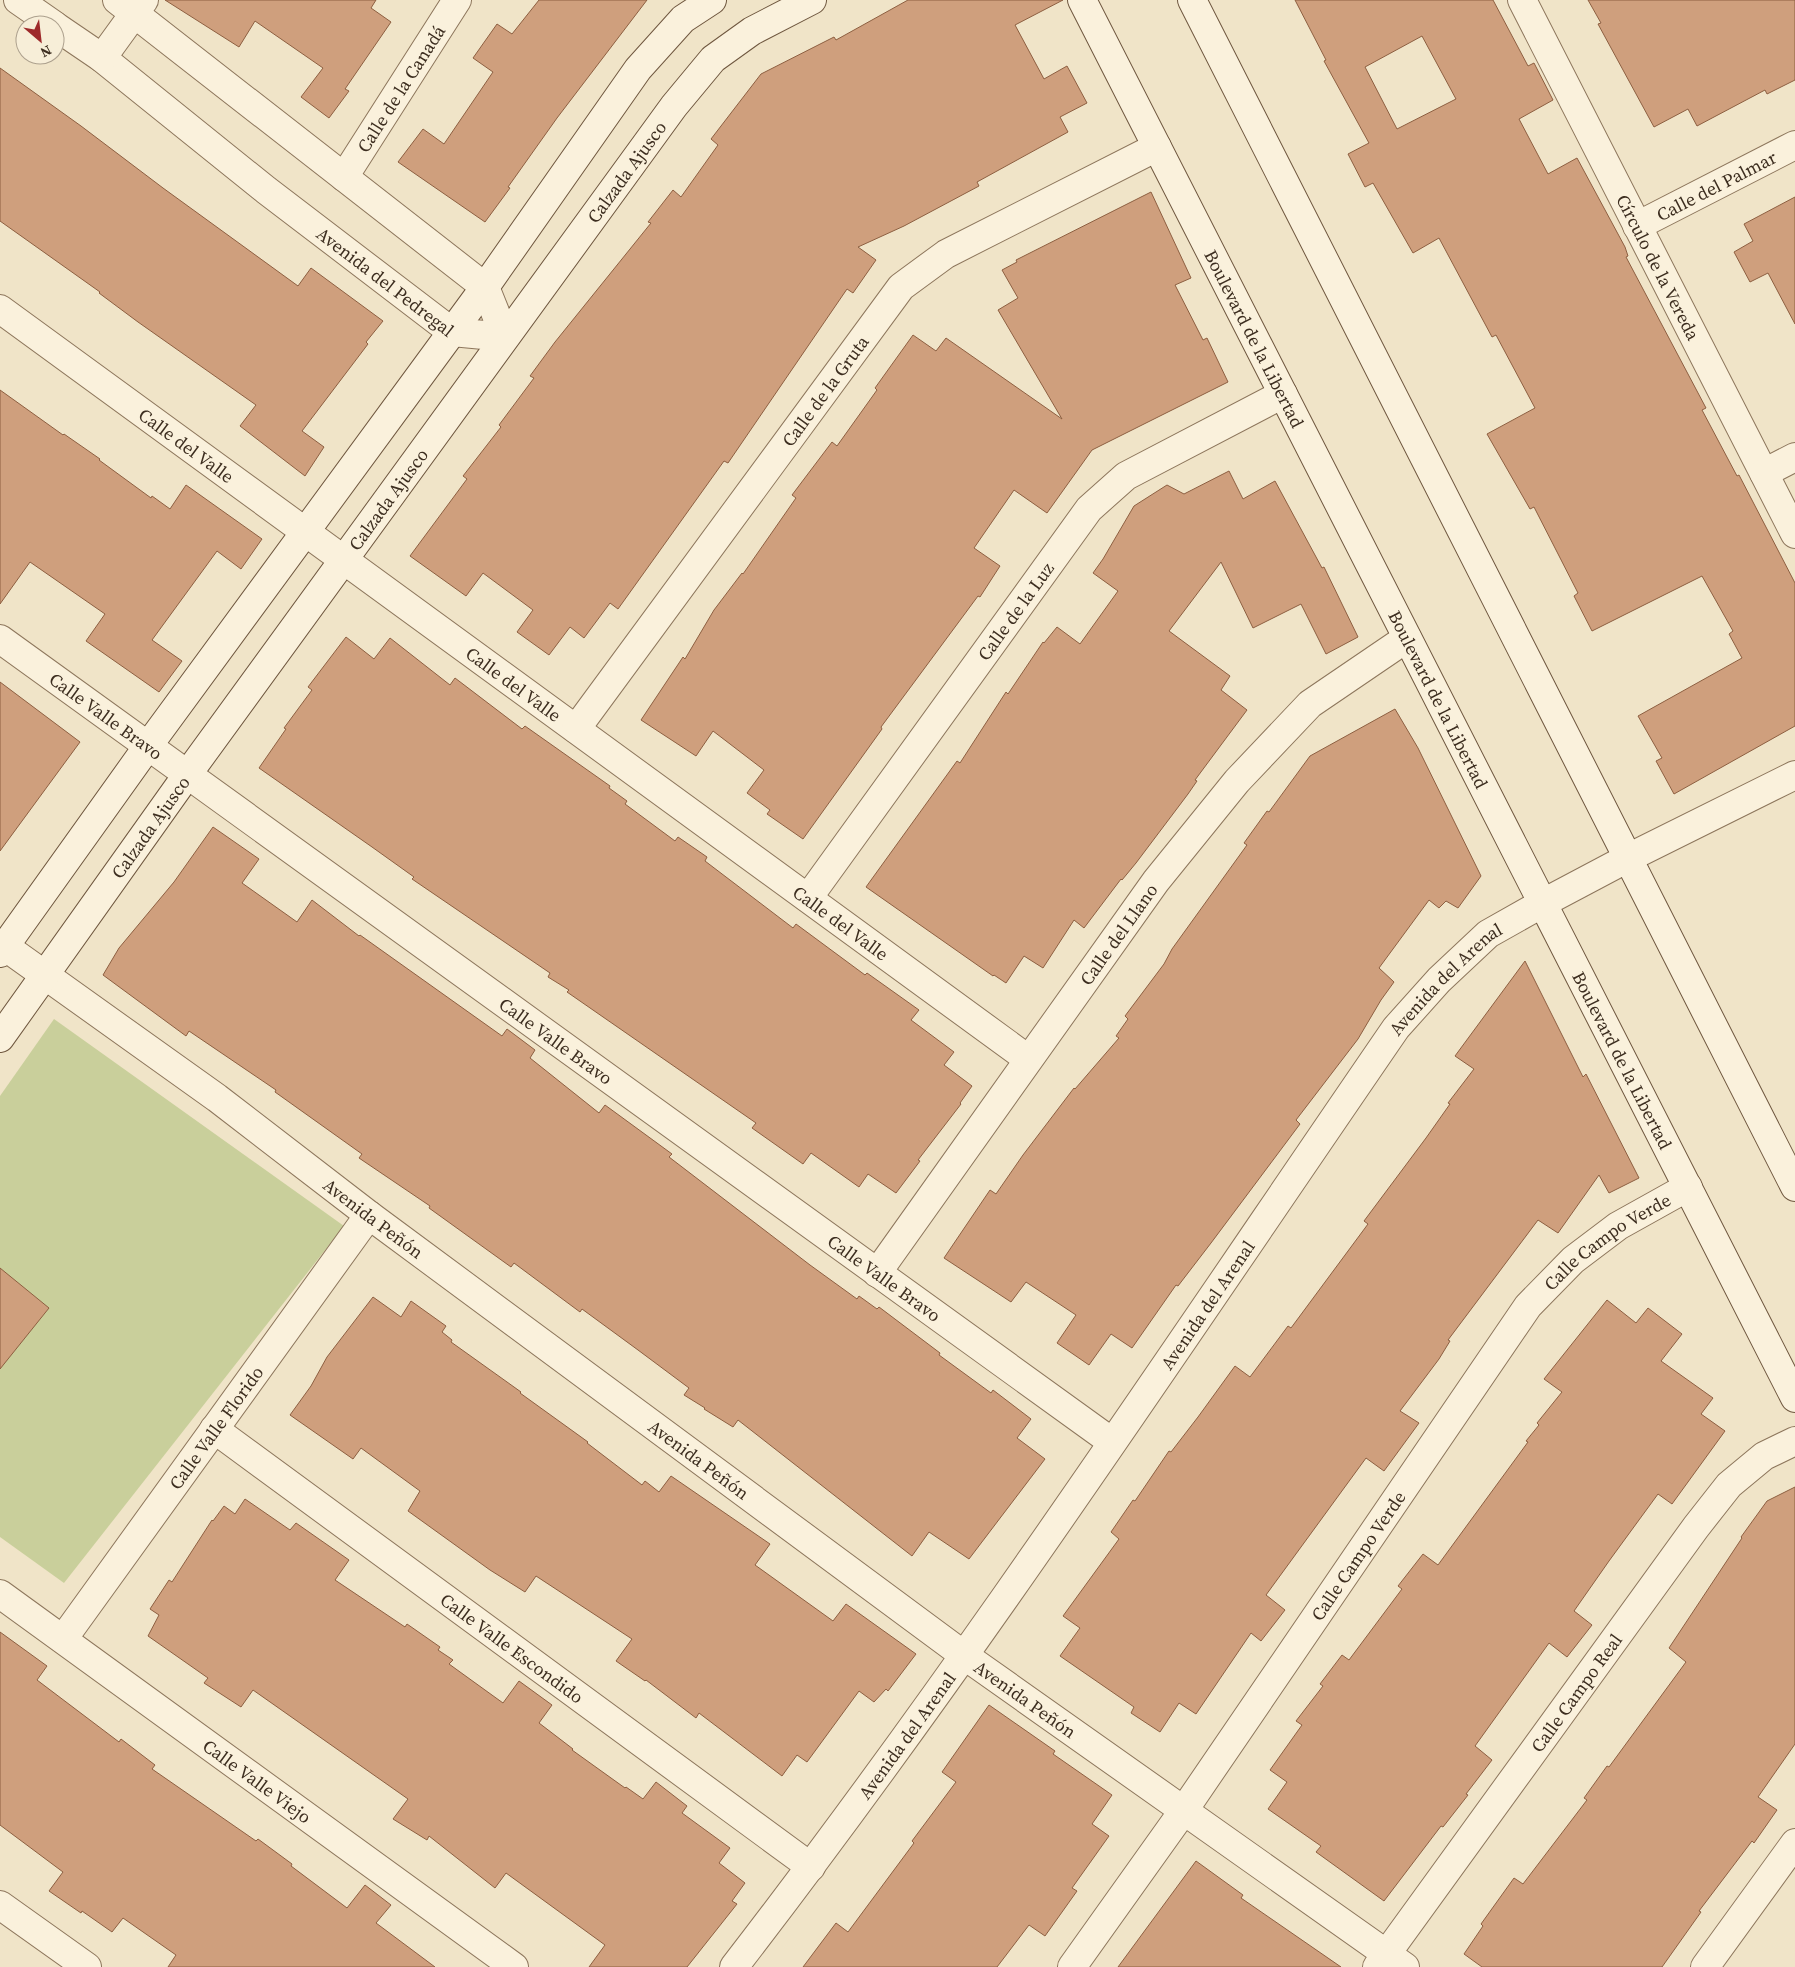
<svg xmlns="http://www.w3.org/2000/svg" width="1795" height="1967" font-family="'Source Serif 4',serif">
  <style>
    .green { fill: #c9cf9b }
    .building { fill: #cf9f7d; stroke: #8d5f41; fill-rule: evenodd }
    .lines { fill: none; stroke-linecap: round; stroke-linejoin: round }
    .street-casing { stroke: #8d765c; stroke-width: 30 }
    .secondary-casing { stroke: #6f573f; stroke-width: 30 }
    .street { stroke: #faf1dc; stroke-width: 28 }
    .secondary { stroke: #faf1dc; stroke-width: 28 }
    .labels { text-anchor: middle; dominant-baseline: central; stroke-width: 4; stroke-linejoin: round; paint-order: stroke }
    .street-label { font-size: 18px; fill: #3d2e20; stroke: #f7eed8 }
  </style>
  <rect width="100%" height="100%" fill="#f0e4c8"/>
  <path class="green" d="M54,1019L344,1226L64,1583L0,1537V1096Z"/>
  <g class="building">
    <path d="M165,0H376L371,8L391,22L345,89L349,91L329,118L301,97L323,68L255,21L239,47Z"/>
    <path d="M539,0H647L557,118L508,187L510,188L485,222L398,162L423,129L444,144L493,72L473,58L497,24L512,34Z"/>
    <path d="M908,0H1063L1015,25L1044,79L1067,66L1087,103L1060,117L1068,132L977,182L979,186L904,226L858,247L876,260L853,293L847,289L728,463L724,461L618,609L610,603L584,638L570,627L549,655L517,632L533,610L483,573L466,596L410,556L467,479L463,476L501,427L499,425L534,378L530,376L555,342L651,223L648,222L673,190L681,197L718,145L711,139L761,74L834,37L836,40Z"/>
    <path d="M1295,0H1493L1528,66L1534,63L1553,100L1519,119L1548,174L1577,158L1625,247L1628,256L1626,257L1706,408L1702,410L1737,476L1739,475L1795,583V726L1674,794L1656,761L1662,758L1638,716L1742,658L1729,634L1733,631L1702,576L1592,631L1574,596L1578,593L1534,507L1530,509L1487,434L1535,408L1496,335L1492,337L1439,238L1413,253L1373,183L1365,187L1348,154L1369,143L1324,61L1326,60ZM1422,36L1456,99L1397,129L1365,67Z"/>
    <path d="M1588,0H1795V80L1767,94L1765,90L1697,126L1688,109L1654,127L1598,24L1601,23Z"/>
    <path d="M0,68L81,126L163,188L298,286L311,268L383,321L366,342L368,344L302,431L324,447L305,476L240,426L256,405L138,322L99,293L100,292L0,221Z"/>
    <path d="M1151,192L1191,278L1175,285L1203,340L1207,338L1228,382L1092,450L1047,513L1014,490L974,548L1000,566L980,597L978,596L881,727L882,729L803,839L767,814L770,810L747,793L764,770L713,731L696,756L641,720L683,657L685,659L714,610L742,573L743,574L796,498L792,495L832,442L837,446L877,390L875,388L913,335L936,351L946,338L1062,419L998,310L1018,298L1002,270L1017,262L1016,260Z"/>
    <path d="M1795,197V324L1768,273L1750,282L1734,252L1753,241L1744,224Z"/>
    <path d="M0,390L63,435L64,434L100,459L99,460L151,498L152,496L170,509L186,485L262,539L241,569L217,551L152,640L182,661L159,692L86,641L105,614L30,562L0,604Z"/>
    <path d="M1229,471L1243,499L1275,481L1322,568L1324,567L1358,637L1326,654L1301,604L1253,628L1221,562L1169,631L1230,676L1221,690L1247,710L1195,780L1197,781L1188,794L1136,863L1122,880L1121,879L1084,928L1074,920L1043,968L1024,956L1006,983L994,975L993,976L866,887L957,761L960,763L1006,692L1008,694L1043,642L1044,643L1057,627L1080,644L1118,591L1093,573L1103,559L1134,506L1167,485L1184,494Z"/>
    <path d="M346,637L374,659L390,638L450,685L455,678L522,729L525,726L610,786L609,788L627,801L625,804L675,841L678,837L707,857L705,861L793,928L796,924L865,975L867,973L919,1010L911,1020L954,1052L944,1065L972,1086L960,1103L961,1104L918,1160L920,1161L896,1193L868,1174L859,1187L811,1153L803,1164L752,1128L756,1123L567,992L569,990L548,977L550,973L412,879L414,877L372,847L259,768L286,729L284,728L312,690L308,687Z"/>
    <path d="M0,682L80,742L0,851Z"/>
    <path d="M1395,709L1418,748L1481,876L1458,908L1446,901L1439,908L1429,900L1379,968L1394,982L1381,1000L1358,1039L1296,1120L1300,1124L1211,1243L1178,1286L1176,1285L1132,1348L1111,1334L1089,1365L1057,1343L1076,1315L1026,1282L1011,1302L944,1258L990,1190L996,1194L1023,1155L1074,1088L1075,1089L1119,1038L1116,1036L1128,1019L1125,1016L1164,964L1172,949L1247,845L1244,843L1267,811L1269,812L1310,756Z"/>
    <path d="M213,827L259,859L242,883L297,922L312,900L359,936L360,935L502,1036L507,1029L535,1050L530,1058L599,1113L605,1105L672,1154L669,1157L810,1265L857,1299L859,1296L877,1309L879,1307L940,1353L939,1355L991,1393L993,1390L1031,1419L1017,1438L1045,1459L969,1559L929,1532L912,1556L738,1420L733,1427L704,1409L705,1408L684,1395L689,1388L638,1350L582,1309L580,1312L514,1263L511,1267L429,1208L430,1206L359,1158L362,1154L275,1092L276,1090L189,1031L186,1036L103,975L119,948L174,882Z"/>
    <path d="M1525,961L1583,1077L1586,1074L1639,1178L1609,1193L1599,1175L1558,1233L1538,1220L1448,1340L1450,1341L1439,1359L1400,1411L1419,1423L1384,1471L1366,1458L1266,1595L1285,1610L1261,1641L1251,1633L1196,1714L1179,1703L1160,1732L1131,1713L1134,1707L1060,1656L1080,1628L1063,1616L1119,1539L1111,1532L1133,1500L1135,1501L1169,1451L1171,1452L1198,1417L1235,1366L1250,1377L1288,1326L1291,1328L1368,1224L1364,1221L1426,1138L1450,1104L1448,1103L1474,1069L1455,1056Z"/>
    <path d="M0,1268L49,1308L0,1369Z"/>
    <path d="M373,1297L401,1317L411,1301L446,1326L442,1332L452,1340L451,1342L521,1392L520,1393L588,1442L587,1443L642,1485L645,1481L659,1492L671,1476L770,1544L755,1565L833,1621L846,1604L916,1654L888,1691L886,1689L874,1702L859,1691L807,1762L797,1755L782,1776L699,1713L696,1718L646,1680L645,1681L616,1661L632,1639L536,1576L525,1592L490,1570L408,1511L420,1491L361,1448L353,1459L290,1415L311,1386L327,1357Z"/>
    <path d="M1607,1300L1636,1323L1648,1308L1682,1334L1661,1361L1713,1398L1701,1414L1725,1431L1672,1504L1658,1494L1609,1561L1574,1611L1592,1625L1567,1657L1549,1643L1475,1746L1492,1760L1466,1794L1468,1795L1443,1827L1441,1826L1384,1901L1316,1852L1321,1846L1268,1809L1287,1782L1270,1770L1302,1725L1296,1721L1323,1686L1320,1684L1342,1655L1349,1660L1402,1589L1398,1586L1423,1554L1438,1565L1528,1442L1526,1441L1539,1425L1537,1423L1562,1392L1544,1379Z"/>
    <path d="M1795,1487V1744L1758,1797L1777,1810L1754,1843L1752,1841L1699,1911L1701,1912L1662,1967H1482L1464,1954L1483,1926L1481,1924L1514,1878L1523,1884L1587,1800L1584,1798L1607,1766L1609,1767L1686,1662L1669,1648L1742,1538L1741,1537L1767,1501Z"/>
    <path d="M245,1499L290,1530L296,1523L349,1560L335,1580L405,1627L407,1624L440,1647L438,1650L453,1660L449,1664L503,1703L519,1681L552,1705L539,1723L573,1749L572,1750L625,1788L626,1787L643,1799L656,1782L687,1806L682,1813L730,1848L719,1863L745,1883L732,1901L737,1904L687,1967H589L605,1945L506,1873L495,1888L429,1836L427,1840L393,1819L408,1799L253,1690L241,1707L204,1683L208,1678L148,1636L159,1615L150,1609L169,1580L172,1582L212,1520L213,1521L224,1506L235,1514Z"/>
    <path d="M0,1632L47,1666L37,1680L119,1742L121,1739L155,1765L152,1769L256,1841L258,1839L292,1864L291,1866L347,1908L365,1885L391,1905L376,1923L435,1967H168L176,1955L123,1918L112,1932L82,1911L81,1913L49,1891L63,1872L0,1825Z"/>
    <path d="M989,1705L1055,1751L1053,1754L1112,1795L1092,1824L1109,1836L1072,1888L1077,1891L1045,1936L1029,1925L997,1967H803L836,1923L848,1932L914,1843L912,1841L956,1782L942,1772Z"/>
    <path d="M1196,1861L1243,1895L1241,1898L1341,1967H1118Z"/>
  </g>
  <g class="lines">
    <defs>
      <g id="street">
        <path d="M18,0L54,25"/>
        <path id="s1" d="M1522,0L1795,534"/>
        <path id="s2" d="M55,26L102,58L266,190L452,332L505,337L485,287L117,0"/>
        <path d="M102,58L144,0"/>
        <path id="s3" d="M344,177L457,0"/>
        <path id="s4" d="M1637,226L1795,145"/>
        <path id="s5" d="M0,309L1028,1059"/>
        <path d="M1764,473L1795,457"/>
        <path id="s6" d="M0,639L1112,1442"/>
        <path id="s7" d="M576,729L901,287L946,254L1157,147"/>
        <path id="s8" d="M808,898L1089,509L1126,476L1283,394"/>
        <path id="s9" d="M0,943L217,1098L369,1215L965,1656L1405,1967"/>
        <path id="s10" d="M877,1273L1156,881L1237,781L1310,704L1407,638"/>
        <path id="s11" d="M214,1429L811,1867"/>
        <path id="s12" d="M0,1594L514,1967"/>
        <path id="s13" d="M63,1639L369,1215"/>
        <path d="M0,1905L87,1967"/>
        <path id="s14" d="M734,1967C968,1664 1179,1344 1396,1028L1439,980L1488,934L1543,903L1628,858L1795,775"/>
        <path id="s15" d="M1072,1967L1184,1810L1528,1306L1573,1260L1618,1226L1688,1187"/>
        <path id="s16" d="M1377,1967L1696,1527L1729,1485L1764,1456L1795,1441"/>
        <path d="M1705,1967L1795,1843"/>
      </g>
      <g id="secondary">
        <path id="s17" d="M1082,0L1795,1398"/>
        <path d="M1192,0L1795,1187"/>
        <path d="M0,953L148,746L485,287L638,69L683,19L712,0"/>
        <path id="s18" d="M0,1038L187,775L674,106L713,59L752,31L812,0"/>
      </g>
    </defs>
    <use href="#street" class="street-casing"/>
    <use href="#secondary" class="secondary-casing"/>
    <use href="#street" class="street"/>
    <use href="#secondary" class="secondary"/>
  </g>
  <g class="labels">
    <g class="street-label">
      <text stroke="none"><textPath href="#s3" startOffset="105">Calle de la Canadá</textPath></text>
      <text stroke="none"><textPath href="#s18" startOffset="1069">Calzada Ajusco</textPath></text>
      <text stroke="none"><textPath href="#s4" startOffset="89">Calle del Palmar</textPath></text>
      <text stroke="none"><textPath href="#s1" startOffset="300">Círculo de la Vereda</textPath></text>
      <text stroke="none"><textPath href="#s2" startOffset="418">Avenida del Pedregal</textPath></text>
      <text stroke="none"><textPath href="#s17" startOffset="380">Boulevard de la Libertad</textPath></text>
      <text stroke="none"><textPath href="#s7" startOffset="420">Calle de la Gruta</textPath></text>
      <text stroke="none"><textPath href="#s5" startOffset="231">Calle del Valle</textPath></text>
      <text stroke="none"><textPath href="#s18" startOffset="664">Calzada Ajusco</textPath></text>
      <text stroke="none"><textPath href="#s8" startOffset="354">Calle de la Luz</textPath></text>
      <text stroke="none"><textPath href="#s5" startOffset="636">Calle del Valle</textPath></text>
      <text stroke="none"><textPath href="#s17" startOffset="785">Boulevard de la Libertad</textPath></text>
      <text stroke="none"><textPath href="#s6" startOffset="131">Calle Valle Bravo</textPath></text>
      <text stroke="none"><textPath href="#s18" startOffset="259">Calzada Ajusco</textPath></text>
      <text stroke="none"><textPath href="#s5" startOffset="1041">Calle del Valle</textPath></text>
      <text stroke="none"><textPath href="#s10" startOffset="416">Calle del Llano</textPath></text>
      <text stroke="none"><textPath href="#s14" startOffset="1219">Avenida del Arenal</textPath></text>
      <text stroke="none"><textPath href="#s6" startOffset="686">Calle Valle Bravo</textPath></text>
      <text stroke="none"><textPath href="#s17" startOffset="1190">Boulevard de la Libertad</textPath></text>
      <text stroke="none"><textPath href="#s9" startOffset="464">Avenida Peñón</textPath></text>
      <text stroke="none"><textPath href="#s15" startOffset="906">Calle Campo Verde</textPath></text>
      <text stroke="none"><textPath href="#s6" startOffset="1091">Calle Valle Bravo</textPath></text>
      <text stroke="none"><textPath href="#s14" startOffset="814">Avenida del Arenal</textPath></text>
      <text stroke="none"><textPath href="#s13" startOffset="261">Calle Valle Florido</textPath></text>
      <text stroke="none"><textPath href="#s9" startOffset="869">Avenida Peñón</textPath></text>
      <text stroke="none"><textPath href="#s15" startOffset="501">Calle Campo Verde</textPath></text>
      <text stroke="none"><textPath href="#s11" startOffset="370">Calle Valle Escondido</textPath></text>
      <text stroke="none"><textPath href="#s16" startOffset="339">Calle Campo Real</textPath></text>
      <text stroke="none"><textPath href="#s9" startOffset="1274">Avenida Peñón</textPath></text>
      <text stroke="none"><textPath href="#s14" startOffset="289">Avenida del Arenal</textPath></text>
      <text stroke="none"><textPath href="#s12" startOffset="318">Calle Valle Viejo</textPath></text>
    </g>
  </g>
  <g transform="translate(40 40) rotate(152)"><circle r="24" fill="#f7eed8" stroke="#ada18e"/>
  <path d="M0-4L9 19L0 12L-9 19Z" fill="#9e2a2b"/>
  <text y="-8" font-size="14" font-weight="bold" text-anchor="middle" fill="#3d2e20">N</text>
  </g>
</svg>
